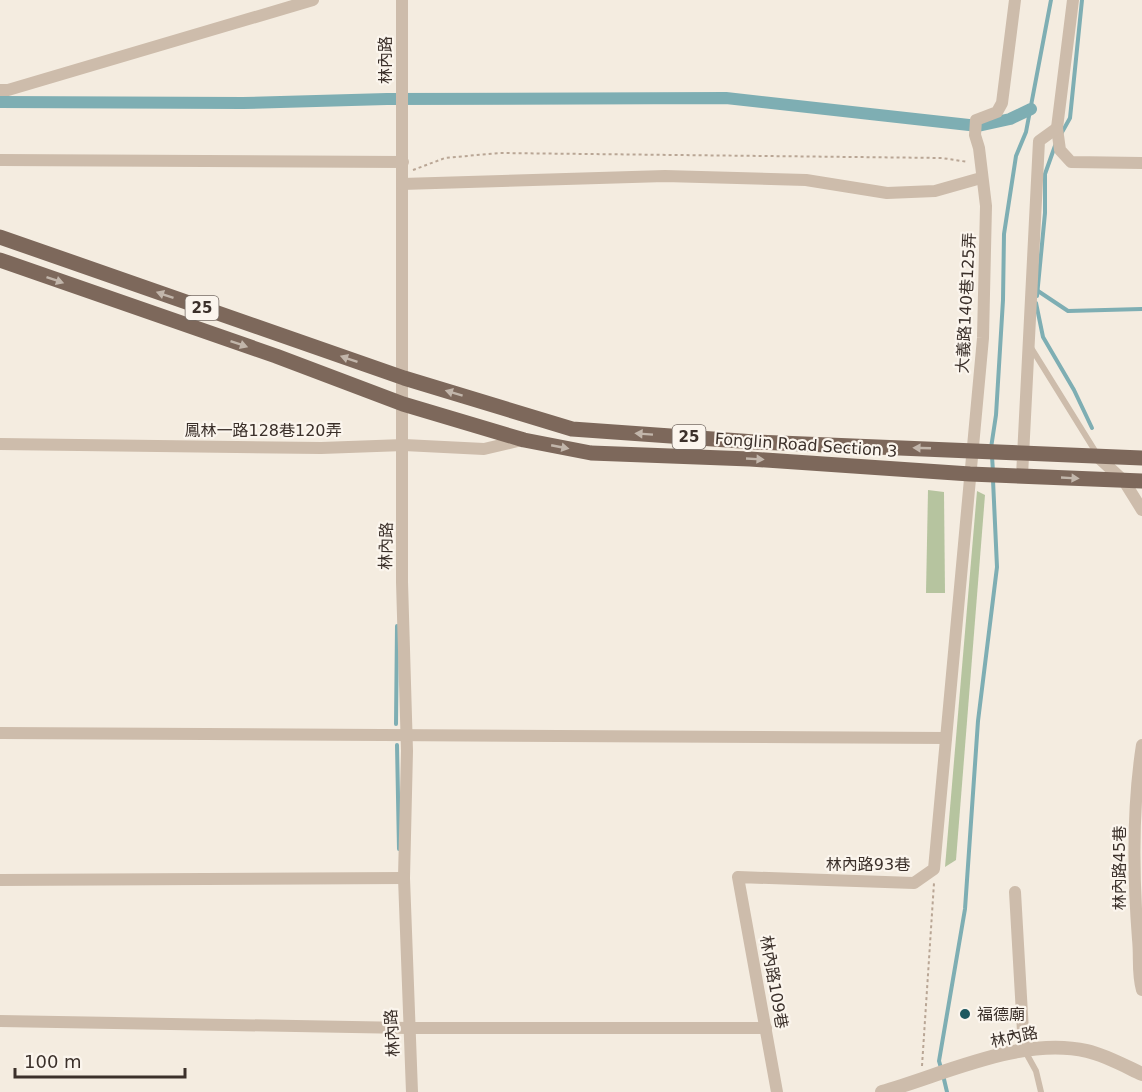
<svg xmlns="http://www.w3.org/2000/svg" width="1142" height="1092" font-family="'DejaVu Sans','Noto Sans TC',sans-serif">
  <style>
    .green { fill: #b6c49f }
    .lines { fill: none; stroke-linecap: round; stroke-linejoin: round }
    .stream { stroke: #7eaeb3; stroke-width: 4 }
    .canal { stroke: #7eaeb3; stroke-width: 12 }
    .path { stroke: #b9a695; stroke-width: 2; stroke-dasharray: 3 3; stroke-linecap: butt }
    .service { stroke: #cdbcab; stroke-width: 6 }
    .minor { stroke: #cdbcab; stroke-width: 12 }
    .tertiary { stroke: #cdbcab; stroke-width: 14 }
    .primary { stroke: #7d685b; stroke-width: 15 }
    .oneway { fill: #c2b6ab }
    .poi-dot { fill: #1e585f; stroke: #fbf5ed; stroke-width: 2 }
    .labels { text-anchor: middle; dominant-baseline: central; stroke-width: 4.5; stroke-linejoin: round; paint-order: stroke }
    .shield { fill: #fbf5ed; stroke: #756b64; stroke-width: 1.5 }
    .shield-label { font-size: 15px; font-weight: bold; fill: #3b302a }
    .street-label { font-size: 16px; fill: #3b302a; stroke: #fbf5ed }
    .poi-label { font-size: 16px; fill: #3b302a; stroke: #fbf5ed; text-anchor: start }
  </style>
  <rect width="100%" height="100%" fill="#f4ece0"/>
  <g class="green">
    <path d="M928,490L944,492L945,593H926Z"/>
    <path d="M977,491L985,495L956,860L945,867Z"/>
  </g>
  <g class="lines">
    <g class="stream">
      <path d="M1061,134L1070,118L1082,0"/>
      <path d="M1038,291L1068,311L1142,309"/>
      <path d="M1037,296L1045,213V174L1056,143"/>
      <path d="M1036,303L1043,337L1074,390L1092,428"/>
      <path d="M991,448L996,415L1003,300L1004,234L1016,156L1026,132L1051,0"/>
      <path d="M992,456L993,472"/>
      <path d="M396,724L397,626"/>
      <path d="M397,745L399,849"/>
      <path d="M941,1068L939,1061L965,909L978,721L997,567L993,480"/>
      <path d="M943,1075L947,1092"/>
    </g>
    <path class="canal" d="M0,102L243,103L387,99L726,98L978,126L1010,119L1031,109"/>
    <g class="path">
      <path d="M413,170L445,158L499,153L942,158L968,162"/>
      <path d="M922,1066L934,883"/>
    </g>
    <g class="service">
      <path d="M1030,346L1097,454"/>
      <path d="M1025,1051L1036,1071L1041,1092"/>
    </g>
    <g class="minor">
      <path d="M402,0V582L407,751L404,878L412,1092"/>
      <path d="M1073,0L1057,128L1060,150L1071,162L1142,163"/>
      <path d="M0,90H8L313,0"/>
      <path d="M0,160L403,162"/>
      <path d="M402,184L665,176L806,180L887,193L935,191L981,178"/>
      <path d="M0,444L321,448L404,445L484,449L522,440"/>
      <path d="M1099,458L1124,481L1142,510"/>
      <path d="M1022,476L1039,141L1057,128"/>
      <path d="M0,733L946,738"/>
      <path d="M1142,745C1132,809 1133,875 1138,939C1140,957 1137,973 1142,990"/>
      <path d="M0,880L404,878"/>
      <path d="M1015,892L1024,1049"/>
      <path d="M0,1021L408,1028H766"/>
      <path d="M777,1092L738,877L914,883L934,869L983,338L986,206L979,148L975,135L976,120L997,112L1002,103L1015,0"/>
    </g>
    <path class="tertiary" d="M882,1092C945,1074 1022,1036 1087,1051C1105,1055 1125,1066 1142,1074"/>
    <g class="primary">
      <path d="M0,237L404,378L572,429L755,442L1142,458"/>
      <path d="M0,260L276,356L403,404L524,440L591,453L750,459L970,474L1142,481"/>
    </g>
  </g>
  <defs><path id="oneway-solid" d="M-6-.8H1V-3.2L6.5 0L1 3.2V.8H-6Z" transform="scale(1.5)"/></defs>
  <g class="oneway">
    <use href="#oneway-solid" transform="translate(55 280) rotate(19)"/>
    <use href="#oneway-solid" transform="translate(165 295) rotate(-161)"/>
    <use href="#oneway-solid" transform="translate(239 344) rotate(19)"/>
    <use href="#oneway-solid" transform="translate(349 359) rotate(-161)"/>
    <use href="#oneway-solid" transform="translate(454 393) rotate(-163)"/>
    <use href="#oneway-solid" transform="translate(644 434) rotate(-176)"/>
    <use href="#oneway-solid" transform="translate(560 447) rotate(11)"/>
    <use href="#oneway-solid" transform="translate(922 448) rotate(-178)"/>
    <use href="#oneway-solid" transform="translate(755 459) rotate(3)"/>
    <use href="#oneway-solid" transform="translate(1070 478) rotate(3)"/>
  </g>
  <circle class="poi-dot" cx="965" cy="1014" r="6"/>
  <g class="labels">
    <g class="shield">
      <rect x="185.5" y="296" width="33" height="24" rx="4.5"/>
      <rect x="672.5" y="425" width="33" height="24" rx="4.5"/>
    </g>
    <g class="shield-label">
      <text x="202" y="308">25</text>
      <text x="689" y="437">25</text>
    </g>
    <g class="street-label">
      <text transform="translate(385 60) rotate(-90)">林內路</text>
      <text transform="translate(966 303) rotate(-87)">大義路140巷125弄</text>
      <text x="263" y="430">鳳林一路128巷120弄</text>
      <text transform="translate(806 445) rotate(4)">Fonglin Road Section 3</text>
      <text transform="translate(386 546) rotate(-89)">林內路</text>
      <text x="868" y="864">林內路93巷</text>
      <text transform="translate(1119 868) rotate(-90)">林內路45巷</text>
      <text transform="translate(774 982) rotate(80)">林內路109巷</text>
      <text transform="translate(392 1033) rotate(-93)">林內路</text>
      <text transform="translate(1014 1037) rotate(-12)">林內路</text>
    </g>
    <g class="poi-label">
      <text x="977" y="1014">福德廟</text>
    </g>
  </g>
  <path d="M15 1068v9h170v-9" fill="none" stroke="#3b302a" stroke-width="3"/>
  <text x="24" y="1068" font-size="18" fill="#3b302a" stroke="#fbf5ed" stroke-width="4.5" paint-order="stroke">100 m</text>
</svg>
